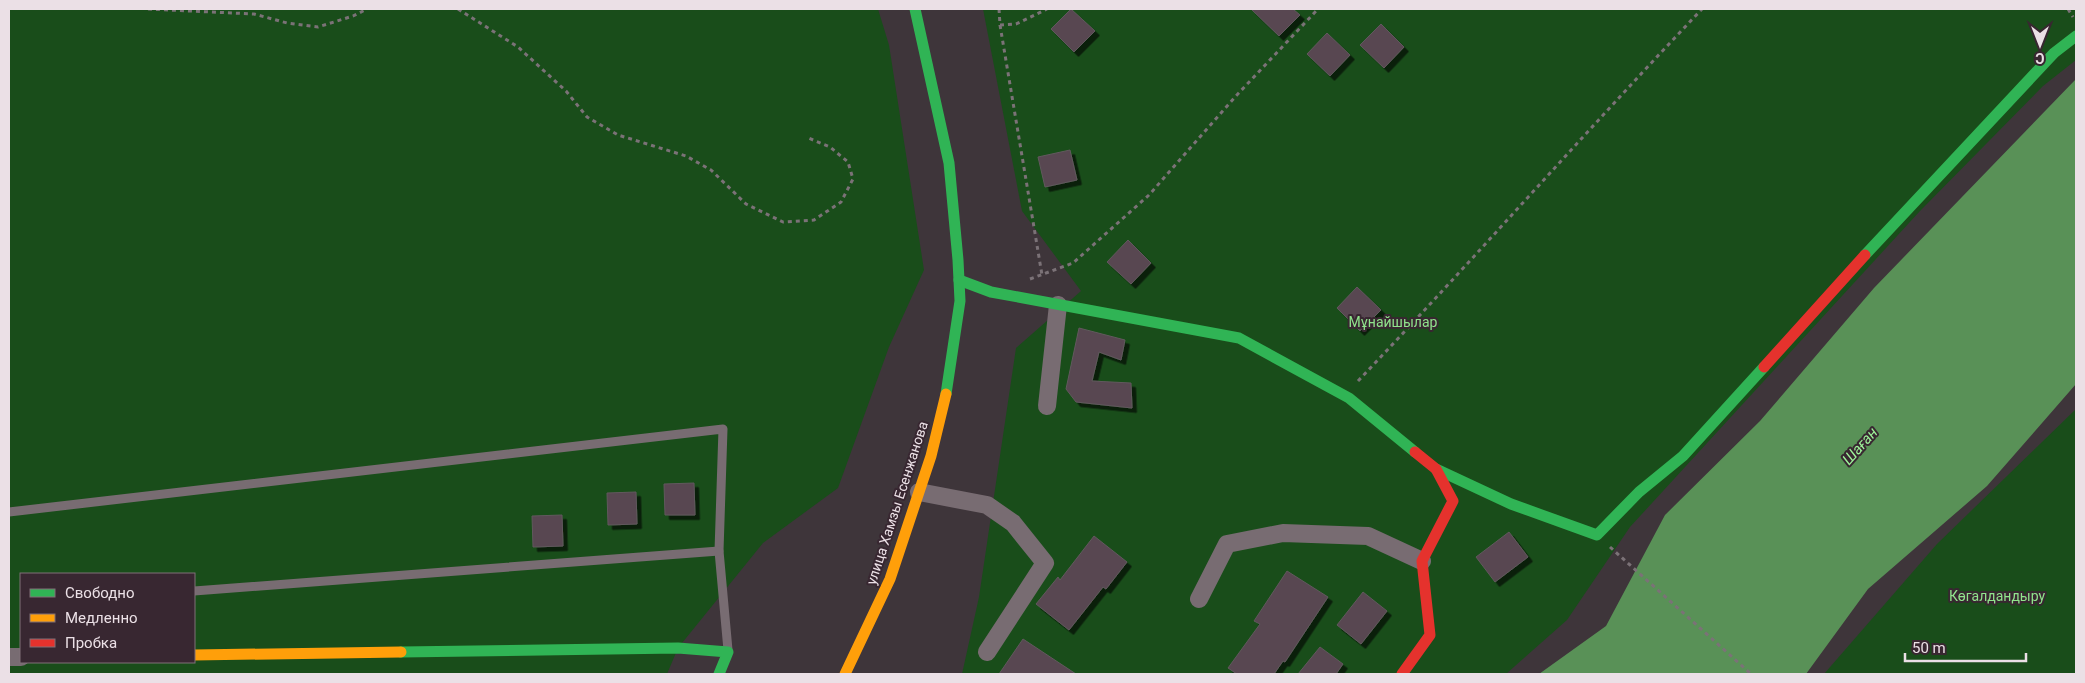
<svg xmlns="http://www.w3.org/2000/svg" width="2085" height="683" font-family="Roboto,sans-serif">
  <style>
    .green { fill: #194d1a; fill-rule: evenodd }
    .water { fill: #599157 }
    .building { fill: #584651; stroke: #61595d; filter: url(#shadow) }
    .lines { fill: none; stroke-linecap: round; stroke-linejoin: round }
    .path { stroke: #7b7277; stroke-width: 3; stroke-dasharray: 4 4; stroke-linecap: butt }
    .lane { stroke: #786c72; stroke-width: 9 }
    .street { stroke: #786c72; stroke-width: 18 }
    .fast { stroke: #30b455; stroke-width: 11 }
    .slow { stroke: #ff9f0a; stroke-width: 11 }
    .jam { stroke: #e5322d; stroke-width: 11 }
    .labels { text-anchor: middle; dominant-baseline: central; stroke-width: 4; stroke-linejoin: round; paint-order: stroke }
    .park-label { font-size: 14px; fill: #90e48c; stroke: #382731 }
    .street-label { font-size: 14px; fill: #ebe0e6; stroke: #382731 }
    .water-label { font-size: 15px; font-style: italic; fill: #9ef39a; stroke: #382731 }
  </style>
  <defs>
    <filter id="shadow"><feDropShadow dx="4.5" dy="4.5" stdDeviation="0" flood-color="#0009"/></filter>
  </defs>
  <rect width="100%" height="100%" fill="#3e353a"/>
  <g class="green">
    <path d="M9,9H878L889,45L924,270L889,347L838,488L763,543L678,648L667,674H9ZM21,574H194V662H21Z"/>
    <path d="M983,9H2076V60L2043,86L1920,211L1630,527L1567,620L1506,674H962L979,597L1016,348L1081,291L1022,211Z"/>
    <path d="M2076,409V674H1824L1937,544Z"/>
  </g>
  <path class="water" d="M2076,79V384L1987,486L1868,589L1806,674H1539L1606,626L1665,515L1760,421L1874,288Z"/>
  <g class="building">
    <path d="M1071,9L1095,31L1074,52L1051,29Z"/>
    <path d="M1251,9H1293L1300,15L1279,36Z"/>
    <path d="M1381,24L1404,47L1384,68L1360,45Z"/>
    <path d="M1327,33L1350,55L1330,76L1307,54Z"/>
    <path d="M1070,150L1077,180L1045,187L1038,157Z"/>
    <path d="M1128,240L1151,263L1131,284L1107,262Z"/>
    <path d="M1357,287L1381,310L1360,331L1337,308Z"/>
    <path d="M1079,328L1125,340L1121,360L1099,352L1092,381L1131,383L1132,408L1076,402L1066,389Z"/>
    <path d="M694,483L695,515H665L664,484Z"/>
    <path d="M636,492L637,524L608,525L607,493Z"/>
    <path d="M562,515L563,546L533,547L532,516Z"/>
    <path d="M1509,532L1528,557L1495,582L1476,557Z"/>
    <path d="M1094,536L1127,562L1106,589L1103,587L1069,630L1036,604L1058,577L1060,580Z"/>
    <path d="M1287,571L1328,597L1285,662L1283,661L1274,674H1237L1228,668L1260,624L1254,621Z"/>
    <path d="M1363,592L1387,611L1361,644L1337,625Z"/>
    <path d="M1023,639L1076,674H999Z"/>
    <path d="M1320,647L1343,664L1336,674H1298Z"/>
  </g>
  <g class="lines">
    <g class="path">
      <path d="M148,9L254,14L287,23L318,27L353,16L367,9"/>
      <path d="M458,9L518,47L566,91L587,117L618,135L686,156L711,170L746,204L783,222L814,220L841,202L853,179L848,162L830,147L806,137"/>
      <path d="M999,9L1000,25L1016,24L1047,9"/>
      <path d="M2068,9L2073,17"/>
      <path d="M1000,25L1042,275"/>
      <path d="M1030,279L1073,263L1149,195L1235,97L1318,9"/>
      <path d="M1358,381C1475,258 1586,131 1702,9"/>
      <path d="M1610,547L1751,674"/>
    </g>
    <g class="lane">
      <path d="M9,512L723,429L719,551L728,650"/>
      <path d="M194,591L719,551"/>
    </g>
    <g class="street">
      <path d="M1047,406L1058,305"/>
      <path d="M919,492L987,505L1013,523L1045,563L987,652"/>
      <path d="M1199,599L1227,544L1283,533L1368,536L1422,561"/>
      <path d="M9,657H21"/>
    </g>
    <g class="fast">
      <path d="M915,9L949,163L958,260L960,301L946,394"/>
      <path d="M1865,255L2054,53L2076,36"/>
      <path d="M959,280L991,292L1239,338L1349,398L1415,452"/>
      <path d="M1436,469L1511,504L1597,535L1639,492L1683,456L1764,367"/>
      <path d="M401,652L678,648L728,652L719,674"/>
    </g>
    <g class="slow">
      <path d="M194,655L401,652"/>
      <path d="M845,674L890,579L931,456L946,394"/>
    </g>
    <g class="jam">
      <path d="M1764,367L1865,255"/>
      <path d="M1402,674L1430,635L1422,561L1453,501L1436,469L1415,452"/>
    </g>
  </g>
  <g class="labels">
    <g class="park-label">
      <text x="1393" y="322">Мұнайшылар</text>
      <text x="1997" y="596">Көгалдандыру</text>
    </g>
    <g class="street-label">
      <text transform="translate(897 503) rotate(-72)">улица Хамзы Есенжанова</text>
    </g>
    <g class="water-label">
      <text transform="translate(1860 446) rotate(-48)">Шаған</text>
    </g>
  </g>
  <rect width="2085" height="683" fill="none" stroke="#ebe0e6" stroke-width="20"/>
  <rect x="20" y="573" width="175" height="90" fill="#382731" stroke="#807179"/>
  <rect x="30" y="589" width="25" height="8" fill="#30b455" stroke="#807179"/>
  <text x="65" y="598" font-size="15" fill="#ebe0e6">Свободно</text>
  <rect x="30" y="614" width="25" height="8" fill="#ff9f0a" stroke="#807179"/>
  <text x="65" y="623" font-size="15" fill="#ebe0e6">Медленно</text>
  <rect x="30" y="639" width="25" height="8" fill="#e5322d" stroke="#807179"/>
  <text x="65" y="648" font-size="15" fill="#ebe0e6">Пробка</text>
  <g transform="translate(2040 45) rotate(180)" stroke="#382731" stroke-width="4" paint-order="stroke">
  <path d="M0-4L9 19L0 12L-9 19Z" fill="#ebe0e6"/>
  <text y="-8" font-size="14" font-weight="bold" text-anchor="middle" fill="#ebe0e6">С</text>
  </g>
  <path d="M1905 653v8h121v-8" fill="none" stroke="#ebe0e6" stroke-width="2.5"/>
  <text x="1912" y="653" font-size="15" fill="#ebe0e6" stroke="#382731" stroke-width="4" paint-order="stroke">50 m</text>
</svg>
